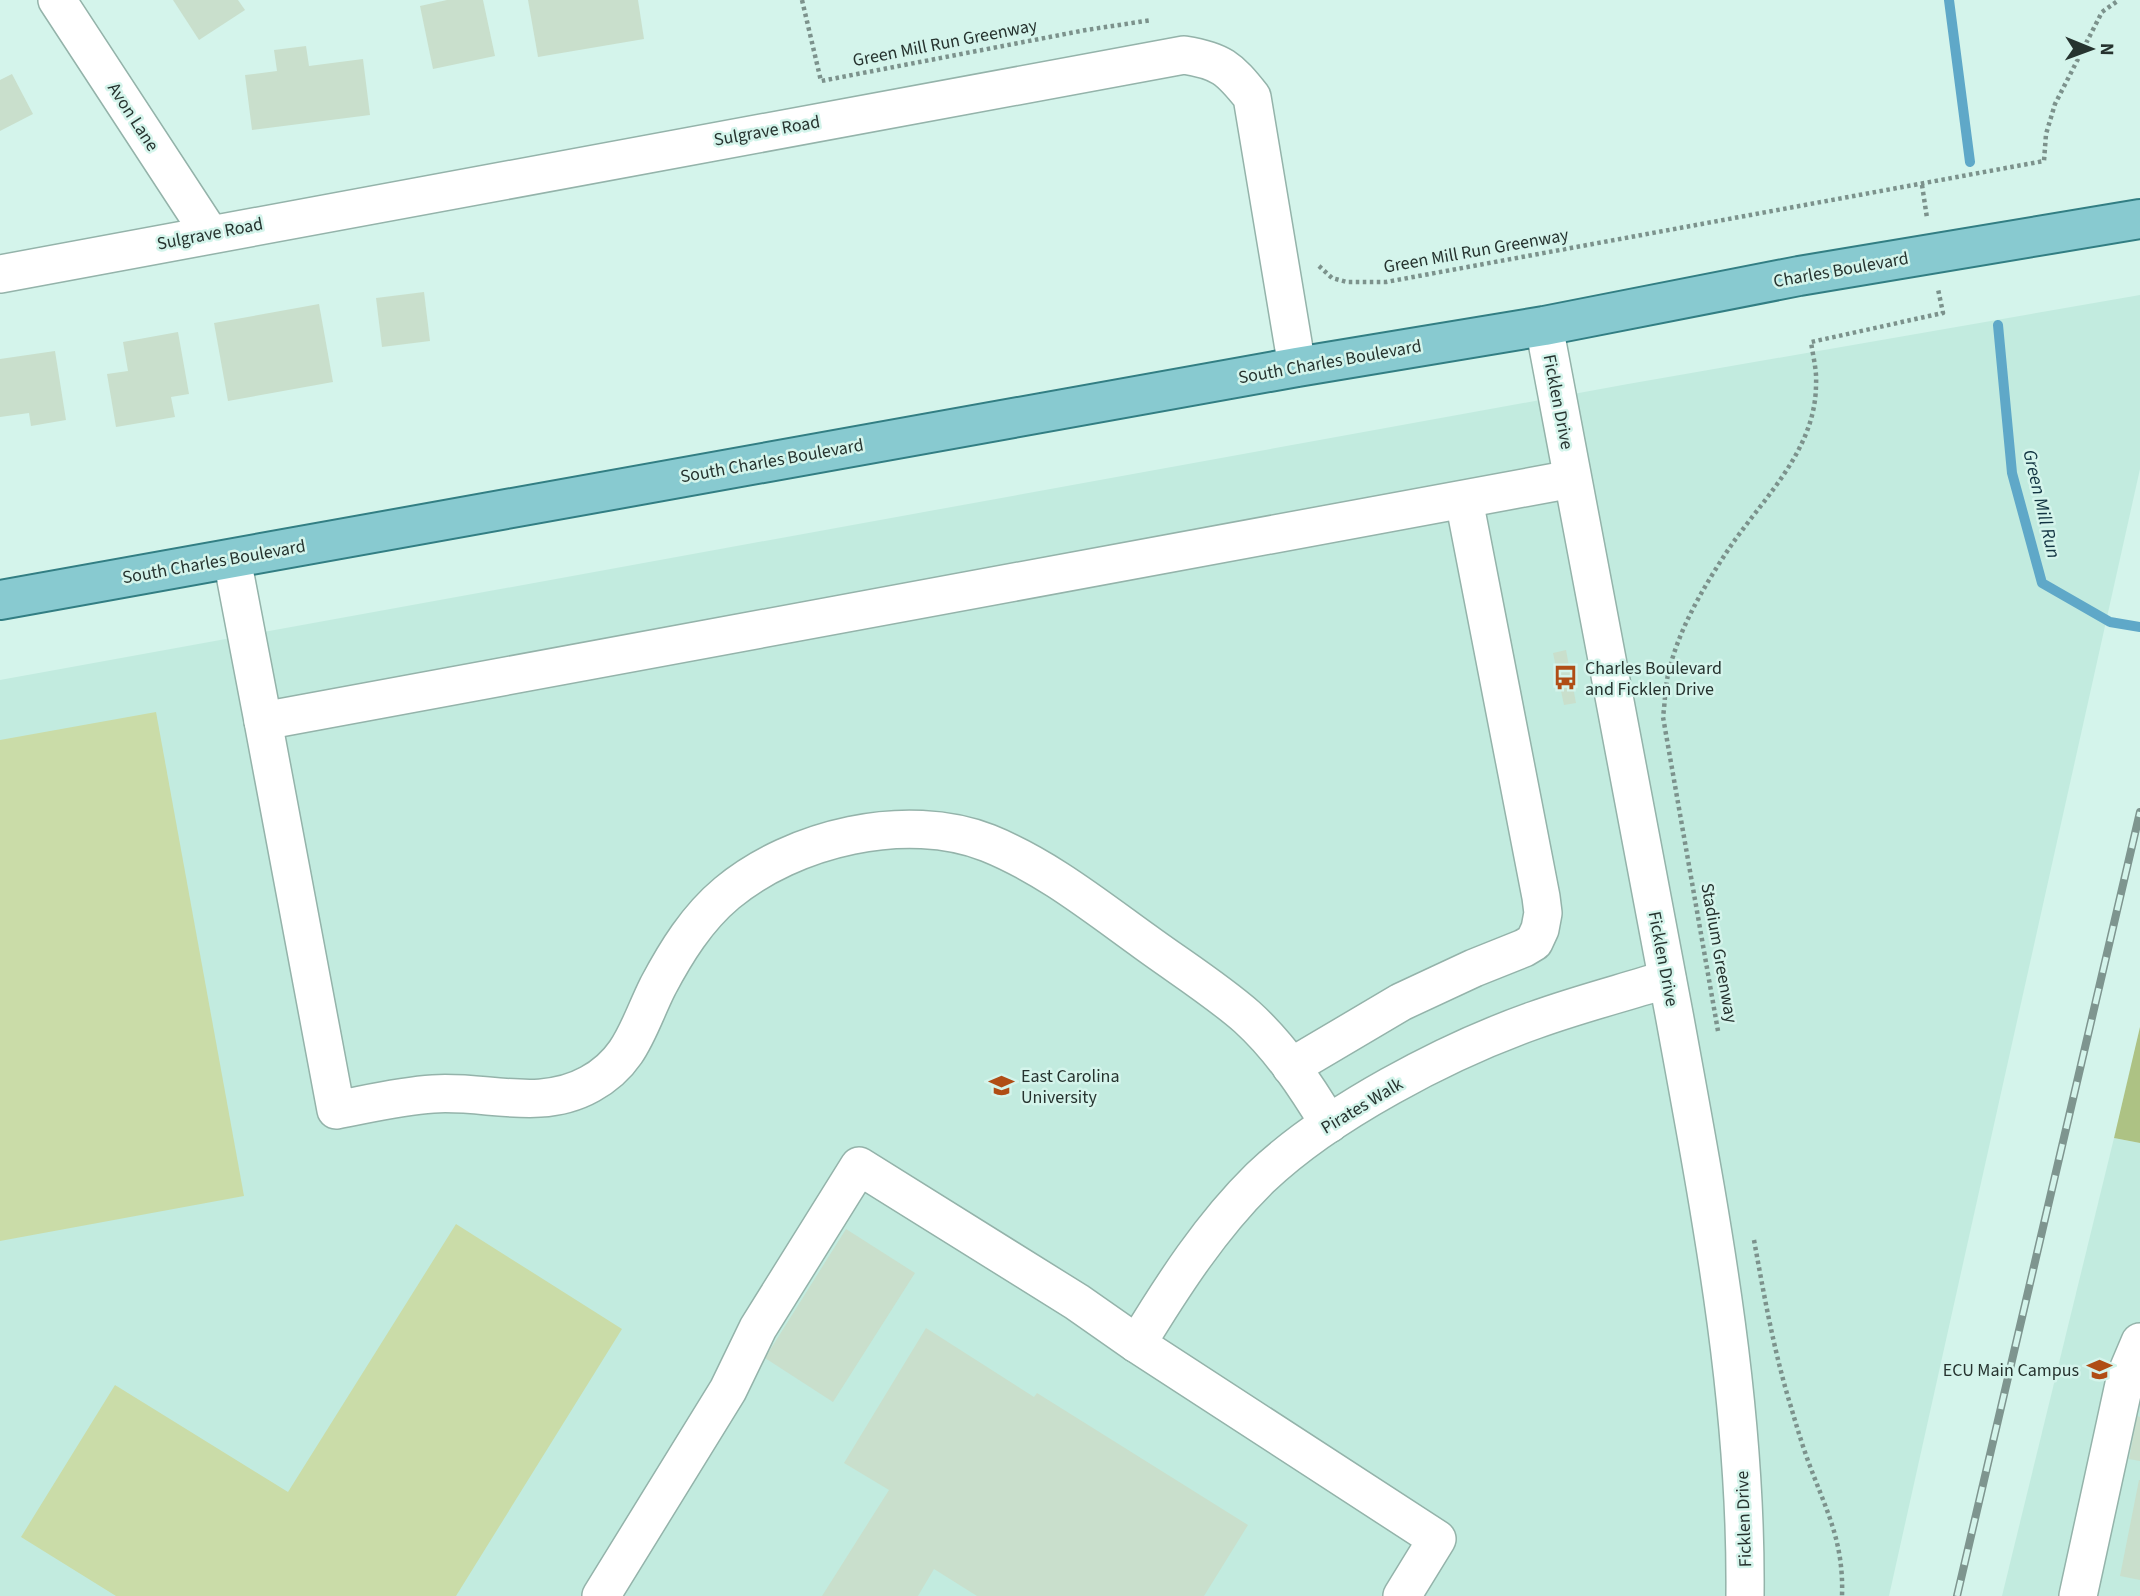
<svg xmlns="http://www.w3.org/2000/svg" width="2140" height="1596" font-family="'Source Sans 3',sans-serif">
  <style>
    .built { fill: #c2ebdf }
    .green { fill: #cadca8 }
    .forest { fill: #adc284 }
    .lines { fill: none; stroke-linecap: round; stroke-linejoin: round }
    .stream { stroke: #5fa8c8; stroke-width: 10 }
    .building { fill: #c9dfcc }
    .minor-casing { stroke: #94b3aa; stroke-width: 40 }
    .major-casing { stroke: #327e83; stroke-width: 42 }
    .path { stroke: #7c928c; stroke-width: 4.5; stroke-dasharray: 3.5 3.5; stroke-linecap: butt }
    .minor { stroke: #fff; stroke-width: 37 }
    .major { stroke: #88cad0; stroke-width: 38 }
    .rail-casing { stroke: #7e958f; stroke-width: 8 }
    .rail { stroke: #d4f4eb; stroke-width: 5; stroke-dasharray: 16; stroke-linecap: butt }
    .labels { text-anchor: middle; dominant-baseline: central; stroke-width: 5; stroke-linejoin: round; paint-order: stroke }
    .street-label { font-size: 18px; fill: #26332f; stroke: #d4f4eb }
    .poi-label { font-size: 18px; fill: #26332f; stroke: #d4f4eb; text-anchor: start }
    .water-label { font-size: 19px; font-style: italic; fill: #123442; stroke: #d4f4eb }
  </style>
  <rect width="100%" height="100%" fill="#d4f4eb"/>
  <g class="built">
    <path d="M2140,295V469L1889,1596H0V680L1628,384Z"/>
    <path d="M2114,1138L2140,1143V1596H2002Z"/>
  </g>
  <g class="green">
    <path d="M156,712L244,1196L0,1241V740Z"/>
    <path d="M456,1224L622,1329L456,1596H116L21,1537L115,1385L288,1492Z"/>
  </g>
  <path class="forest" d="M2140,1027V1143L2114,1138Z"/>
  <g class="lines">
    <g class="stream">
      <path d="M1949,0L1970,162"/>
      <path d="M1998,325L2012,473L2042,583L2110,622L2140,627"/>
    </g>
  </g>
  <g class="building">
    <path d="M173,0H238L245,10L199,40Z"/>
    <path d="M447,0H483L495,56L433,69L420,6Z"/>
    <path d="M528,0H638L644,39L538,57Z"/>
    <path d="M306,46L309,66L363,59L370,115L252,130L245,75L277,71L274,50Z"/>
    <path d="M12,74L33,114L0,131V80Z"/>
    <path d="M424,292L430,341L382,347L376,298Z"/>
    <path d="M319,304L333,382L228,401L214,323Z"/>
    <path d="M178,332L189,394L171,397L175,417L116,427L107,374L128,371L123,342Z"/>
    <path d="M55,351L66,420L31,426L29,413L0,417V359Z"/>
    <path d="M1566,650L1576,703L1564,705L1553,653Z"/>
    <path d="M846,1229L915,1273L833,1402L765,1358Z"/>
    <path d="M926,1328L1034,1397L1037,1393L1248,1525L1204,1596H977L934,1569L918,1596H822L889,1490L844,1463Z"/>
    <path d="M2137,1416L2140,1417V1461L2129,1459Z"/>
    <path d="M2139,1480H2140V1580L2120,1576Z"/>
  </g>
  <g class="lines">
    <defs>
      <g id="minor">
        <path d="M57,0L210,234"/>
        <path d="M0,274L1184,55C1221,61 1229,68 1252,97L1297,367"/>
        <path d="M1544,326C1587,557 1632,788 1675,1019C1710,1211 1747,1400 1745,1596"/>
        <path d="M232,559L263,721L1572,479"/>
        <path d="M263,721L336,1110C368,1104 400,1096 433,1094C486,1090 540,1112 590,1084C632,1061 638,1026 658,986C676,952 697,918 727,893C793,838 906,811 988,843C1045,866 1094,905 1144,941C1178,966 1215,989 1247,1017C1281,1048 1306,1086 1329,1124"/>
        <path d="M1291,1067L1401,1002L1474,968L1524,948L1534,942L1540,929L1543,913L1541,897L1464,500"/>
        <path d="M1137,1344C1173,1285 1211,1226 1260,1178C1328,1113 1447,1051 1535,1020C1579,1004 1623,993 1667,979"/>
        <path d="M601,1596L728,1390L758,1328L859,1166L1077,1302L1137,1344L1437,1539L1402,1596"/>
        <path d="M2078,1596L2126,1375L2140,1342"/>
      </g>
      <path id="major" d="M0,600L1297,367L1544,326L1799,276L2140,219"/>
    </defs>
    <use href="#minor" class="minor-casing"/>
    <use href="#major" class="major-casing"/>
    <g class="path">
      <path d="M802,0L821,81L1086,30L1152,20"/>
      <path d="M1922,185L1927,218"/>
      <path d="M1319,266L1332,278L1347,282H1386L2044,161L2046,134L2055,104L2102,12L2119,0"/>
      <path d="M1718,1031L1663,717C1665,703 1665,688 1668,675C1678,630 1703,588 1728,550C1762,499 1816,451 1816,384C1817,371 1813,356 1811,342L1943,313L1938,289"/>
      <path d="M1754,1240C1764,1295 1774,1352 1791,1407C1796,1424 1801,1441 1807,1458C1825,1508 1844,1540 1842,1596"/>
    </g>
    <use href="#minor" class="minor"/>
    <use href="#major" class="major"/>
    <defs>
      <path id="rail" d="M1957,1596L2140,812"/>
    </defs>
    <use href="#rail" class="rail-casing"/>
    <use href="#rail" class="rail"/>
  </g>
  <defs>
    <symbol id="bus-bare" viewBox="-9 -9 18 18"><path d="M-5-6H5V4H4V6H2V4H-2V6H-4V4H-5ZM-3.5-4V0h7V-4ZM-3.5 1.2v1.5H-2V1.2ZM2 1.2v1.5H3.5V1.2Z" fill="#b04d15" stroke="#d4f4eb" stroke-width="2.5" paint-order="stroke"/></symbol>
    <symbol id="university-bare" viewBox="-9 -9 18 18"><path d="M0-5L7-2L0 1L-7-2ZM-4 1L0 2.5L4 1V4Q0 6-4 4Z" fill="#b04d15" stroke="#d4f4eb" stroke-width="2.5" paint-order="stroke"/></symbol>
  </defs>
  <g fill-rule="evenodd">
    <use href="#bus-bare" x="1548" y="660" width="35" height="35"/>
    <use href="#university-bare" x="984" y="1068" width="35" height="35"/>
    <use href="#university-bare" x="2082" y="1352" width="35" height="35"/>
  </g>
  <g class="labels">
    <g class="street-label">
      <text transform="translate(945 43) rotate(-11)">Green Mill Run Greenway</text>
      <text transform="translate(133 117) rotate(57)">Avon Lane</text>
      <text transform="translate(767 131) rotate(-10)">Sulgrave Road</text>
      <text transform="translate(210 234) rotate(-11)">Sulgrave Road</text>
      <text transform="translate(1476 251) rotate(-10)">Green Mill Run Greenway</text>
      <text transform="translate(1841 270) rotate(-10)">Charles Boulevard</text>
      <text transform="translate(1330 362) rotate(-10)">South Charles Boulevard</text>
      <text transform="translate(1558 402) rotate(79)">Ficklen Drive</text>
      <text transform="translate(772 461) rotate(-10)">South Charles Boulevard</text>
      <text transform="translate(214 562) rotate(-10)">South Charles Boulevard</text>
      <text transform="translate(1719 953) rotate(80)">Stadium Greenway</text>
      <text transform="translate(1663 959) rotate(79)">Ficklen Drive</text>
      <text transform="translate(1362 1106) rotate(-31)">Pirates Walk</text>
      <text transform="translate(1744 1519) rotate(-92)">Ficklen Drive</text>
    </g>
    <g class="poi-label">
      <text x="1585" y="668">Charles Boulevard<tspan x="1585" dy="21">and Ficklen Drive</tspan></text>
      <text x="1021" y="1076">East Carolina<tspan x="1021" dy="21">University</tspan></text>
      <text x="2079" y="1370" text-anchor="end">ECU Main Campus</text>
    </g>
    <g class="water-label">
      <text transform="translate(2041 504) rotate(77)">Green Mill Run</text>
    </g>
  </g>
  <g transform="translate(2091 49) rotate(91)" stroke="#d4f4eb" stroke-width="5" paint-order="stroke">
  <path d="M0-5L12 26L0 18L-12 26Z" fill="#26332f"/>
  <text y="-10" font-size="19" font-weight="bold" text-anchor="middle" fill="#26332f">N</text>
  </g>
</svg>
